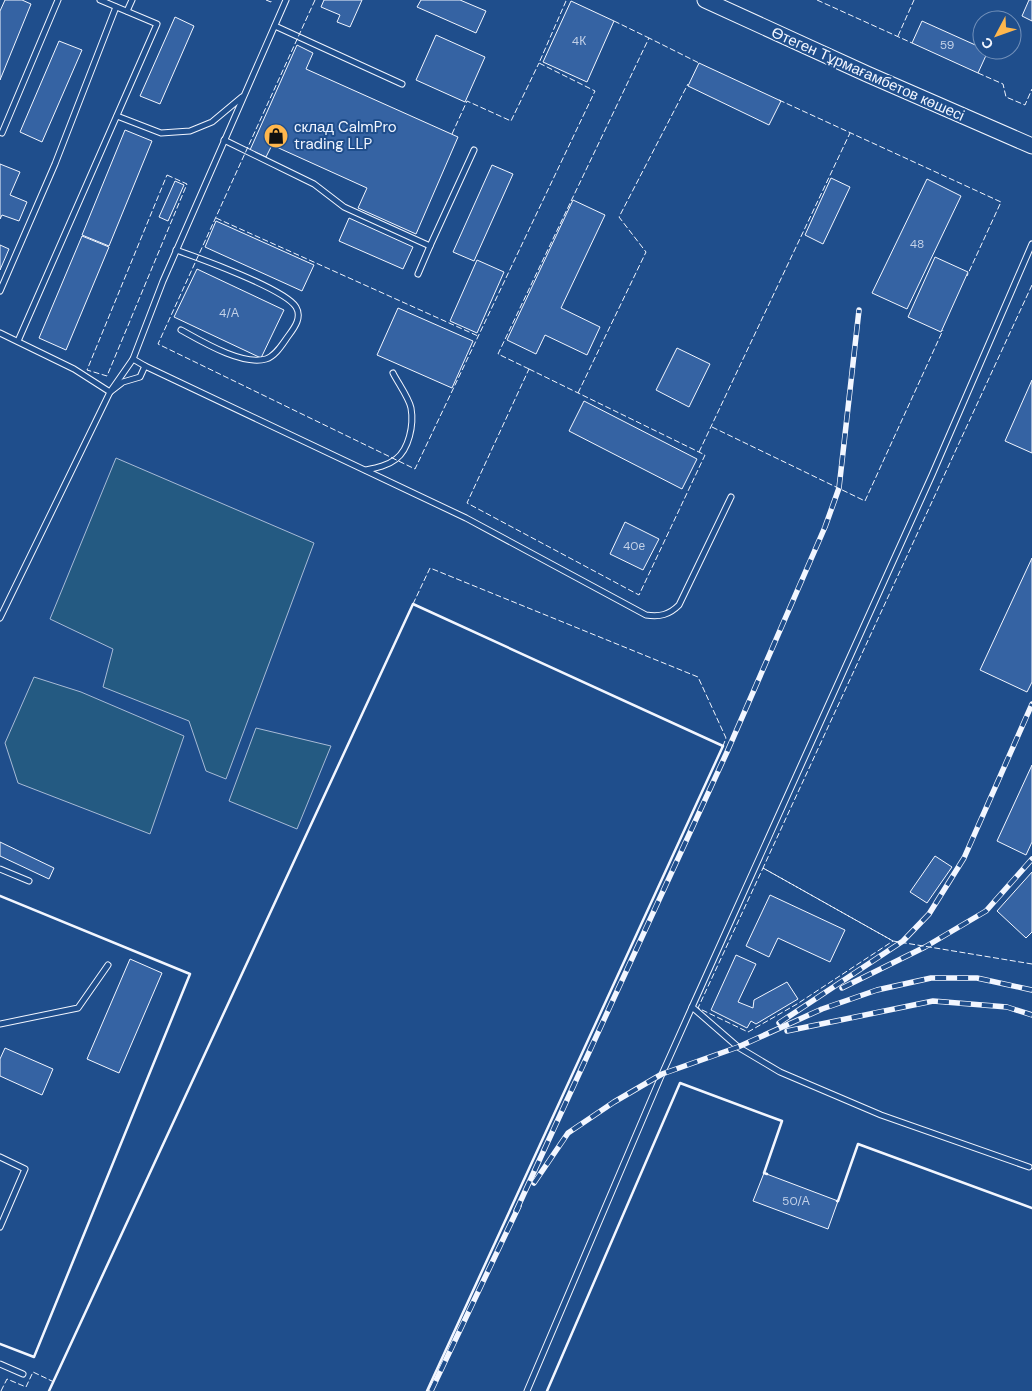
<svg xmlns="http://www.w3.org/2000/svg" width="1032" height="1391" font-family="'DM Sans',sans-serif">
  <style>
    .green { fill: #245a82; stroke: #a8bbd7 }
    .building { fill: #3563a3; stroke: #f2f6ff }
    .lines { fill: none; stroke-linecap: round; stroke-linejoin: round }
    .lane-casing { stroke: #f2f6ff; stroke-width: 7 }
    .secondary-casing { stroke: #f2f6ff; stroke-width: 17 }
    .lane { stroke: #1f4e8c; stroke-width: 5 }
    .secondary { stroke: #1f4e8c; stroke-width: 15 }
    .rail-casing { stroke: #f2f6ff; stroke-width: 5.5 }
    .rail { stroke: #1f4e8c; stroke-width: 4; stroke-dasharray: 11; stroke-linecap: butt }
    .fence { stroke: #f2f6ff; stroke-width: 1; stroke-dasharray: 6 2.5; stroke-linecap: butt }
    .wall { stroke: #f2f6ff; stroke-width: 2.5 }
    .labels { text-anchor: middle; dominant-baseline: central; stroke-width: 4; stroke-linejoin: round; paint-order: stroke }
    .number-label { font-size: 12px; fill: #c3d1e8 }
    .street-label { font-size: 15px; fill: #f2f6ff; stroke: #1f4e8c }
    .poi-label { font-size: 15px; fill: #f2f6ff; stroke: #1f4e8c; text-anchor: start }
  </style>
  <rect width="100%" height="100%" fill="#1f4e8c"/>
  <g class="green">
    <path d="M116,458L314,543L226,779L206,771L189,721L103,687L113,649L50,619Z"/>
    <path d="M34,677L81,692L184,736L150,834L18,783L5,743Z"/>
    <path d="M256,728L331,746L297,829L229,801Z"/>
  </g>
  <g class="building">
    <path d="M5,0H22L31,4L0,80V11Z"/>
    <path d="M324,0H362L350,27L337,22L340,15L321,7Z"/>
    <path d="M421,0H460L486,11L476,33L417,7Z"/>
    <path d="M1029,0H1032V21L1022,16Z"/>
    <path d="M571,1L614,21L587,82L543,62Z"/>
    <path d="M175,17L194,26L160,104L140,96Z"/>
    <path d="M922,21L982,48V50L988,51L978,73L912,43Z"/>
    <path d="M436,35L485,57L465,102L416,80Z"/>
    <path d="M59,41L82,50L42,142L20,132Z"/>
    <path d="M297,45L313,53L306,69L458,137L416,234L358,208L367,188L272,145L266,157L250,150Z"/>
    <path d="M699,63L781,101L769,125L688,86Z"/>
    <path d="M125,130L152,141L109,246L82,235Z"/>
    <path d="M0,164L20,172L10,195L27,202L19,221L2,215L0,219Z"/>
    <path d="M492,165L513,174L474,261L453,252Z"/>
    <path d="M831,178L850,187L823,244L805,235Z"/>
    <path d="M927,179L961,196L907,309L872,293Z"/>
    <path d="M175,181L184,185L168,221L159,217Z"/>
    <path d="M573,200L605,215L561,308L600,327L587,355L545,335L536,354L507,340Z"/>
    <path d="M349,218L413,247L403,269L339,241Z"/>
    <path d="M216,221L314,265L302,291L205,247Z"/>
    <path d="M82,236L109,247L66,350L39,338Z"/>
    <path d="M0,245L9,249L0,270Z"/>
    <path d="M935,257L968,272L941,332L908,317Z"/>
    <path d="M477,260L504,272L477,333L450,321Z"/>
    <path d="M197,269L284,310L261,358L174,317Z"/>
    <path d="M398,308L473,341L452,388L377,355Z"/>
    <path d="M677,348L710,364L689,407L656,390Z"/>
    <path d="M1032,380V453L1005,441Z"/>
    <path d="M584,401L697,459L682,489L569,431Z"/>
    <path d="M625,522L659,539L643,570L610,554Z"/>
    <path d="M1032,558V682L1027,692L980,670Z"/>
    <path d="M1032,765V842L1026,855L997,841Z"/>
    <path d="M0,842L54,868L49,879L0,856Z"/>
    <path d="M935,856L952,867L927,903L910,892Z"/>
    <path d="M1032,872V932L1026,938L997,911Z"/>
    <path d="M770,895L845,930L830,962L778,938L769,957L746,946Z"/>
    <path d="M736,955L756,964L738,1002L753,1008L754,1000L787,982L798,999L756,1024L751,1021L747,1028L711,1010Z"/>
    <path d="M130,959L162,973L119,1073L87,1059Z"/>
    <path d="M5,1048L53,1069L42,1095L0,1076V1059Z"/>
    <path d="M764,1173L838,1201L828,1229L753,1201Z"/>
  </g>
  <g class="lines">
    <defs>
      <g id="lane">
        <path d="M127,11L132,0"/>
        <path d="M275,26L402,84"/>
        <path d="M117,116L161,133L190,131L212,122L242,97"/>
        <path d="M2,133L58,0"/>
        <path d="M224,140L314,184L344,207L430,246L474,150"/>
        <path d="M176,250C199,258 285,289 296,307C302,317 295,327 289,335C283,343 276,356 266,359C242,366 201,341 181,330"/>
        <path d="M418,274L430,246"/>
        <path d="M0,291L55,164L116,7"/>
        <path d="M0,333L74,369L110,392"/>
        <path d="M18,341L157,24L100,0"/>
        <path d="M133,359L145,366"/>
        <path d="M110,392L123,382L140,377L145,366L466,518L646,615C660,617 669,615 679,605L731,497"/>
        <path d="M366,470C376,468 387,466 396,459C409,449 414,425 411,408C409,398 398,383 393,373"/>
        <path d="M0,618L110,392L133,359L163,281L286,0"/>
        <path d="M0,869L29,881"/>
        <path d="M0,1024L78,1008L108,965"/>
        <path d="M0,1157L25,1169L0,1227"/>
        <path d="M1029,1167L881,1115L780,1072L738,1047L692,1007L932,475L1032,244"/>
        <path d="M0,1364L23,1374"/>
        <path d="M527,1391L662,1074L692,1007"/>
      </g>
      <path id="secondary" d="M705,0L867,74L1032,146"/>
    </defs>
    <use href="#lane" class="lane-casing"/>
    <use href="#secondary" class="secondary-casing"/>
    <use href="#lane" class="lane"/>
    <use href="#secondary" class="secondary"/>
    <defs>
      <g id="rail">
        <path d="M842,988L925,947L986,911L1032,859"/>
        <path d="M779,1023L903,941L929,914L964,858L1032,704"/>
        <path d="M787,1031L933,1001L1007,1007L1032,1015"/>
        <path d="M534,1183L568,1133L614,1102L662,1074L738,1047L822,1009L877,990L931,978H977L1032,990"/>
        <path d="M516,1211L727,752L825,527L839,488L859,310"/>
        <path d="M431,1391L519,1206"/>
      </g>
    </defs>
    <use href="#rail" class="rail-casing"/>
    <use href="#rail" class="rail"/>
    <g class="fence">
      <path d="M266,0L271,2L272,0"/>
      <path d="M315,0L158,344L415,469L595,91L539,63L566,1L564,0"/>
      <path d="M817,0L912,43"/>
      <path d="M614,21L649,38"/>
      <path d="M898,36L914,0"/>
      <path d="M978,73L1003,84L1006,97L1025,105L1032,89"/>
      <path d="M779,100L1001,202L967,276"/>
      <path d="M452,134L467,101L511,121L539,63"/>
      <path d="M167,175L187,184L107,376L87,370Z"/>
      <path d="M216,218L478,336"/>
      <path d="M1032,285L763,868L893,941L1032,964"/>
      <path d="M529,369L498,354L649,38L699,63L698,64"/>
      <path d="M529,369L705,455L639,595L467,503Z"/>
      <path d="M578,393L646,252L619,217L688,84"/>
      <path d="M712,427L865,501L943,330"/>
      <path d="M699,452L850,133"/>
      <path d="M413,604L430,568L698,677L726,738L723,746"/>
      <path d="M763,868L893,941L797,1004L748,1032L698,1008Z"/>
      <path d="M1,1391L7,1379L26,1387L33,1372L54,1382"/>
    </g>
    <g class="wall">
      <path d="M0,896L190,974L34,1357L0,1344"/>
      <path d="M837,1201H838L858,1144L1032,1208"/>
      <path d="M49,1391L413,604L723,746L427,1391"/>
      <path d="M547,1391L680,1083L782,1121L764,1173L767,1174"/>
    </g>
  </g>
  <defs>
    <symbol id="shop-disc" viewBox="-11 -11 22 22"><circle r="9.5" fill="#ffb74d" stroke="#1f4e8c"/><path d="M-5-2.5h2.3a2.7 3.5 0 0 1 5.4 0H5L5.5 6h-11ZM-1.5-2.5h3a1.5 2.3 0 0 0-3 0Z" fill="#111"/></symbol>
  </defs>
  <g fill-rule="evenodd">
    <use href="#shop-disc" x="262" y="122" width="28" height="28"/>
  </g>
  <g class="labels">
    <g class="number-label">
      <text x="579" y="41">4К</text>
      <text x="947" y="45">59</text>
      <text x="917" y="244">48</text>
      <text x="229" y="313">4/А</text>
      <text x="634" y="546">40е</text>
      <text x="796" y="1201">50/А</text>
    </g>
    <g class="street-label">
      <text transform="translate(868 74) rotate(24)">Өтеген Тұрмағамбетов көшесі</text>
    </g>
    <g class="poi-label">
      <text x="294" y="127">склад CalmPro<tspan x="294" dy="17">trading LLP</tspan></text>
    </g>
  </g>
  <g transform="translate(997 35) rotate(229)"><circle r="24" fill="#1f4e8c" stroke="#7391ba"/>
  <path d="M0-4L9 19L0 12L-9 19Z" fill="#ffb74d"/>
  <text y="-8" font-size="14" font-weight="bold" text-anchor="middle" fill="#f2f6ff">С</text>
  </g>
</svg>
